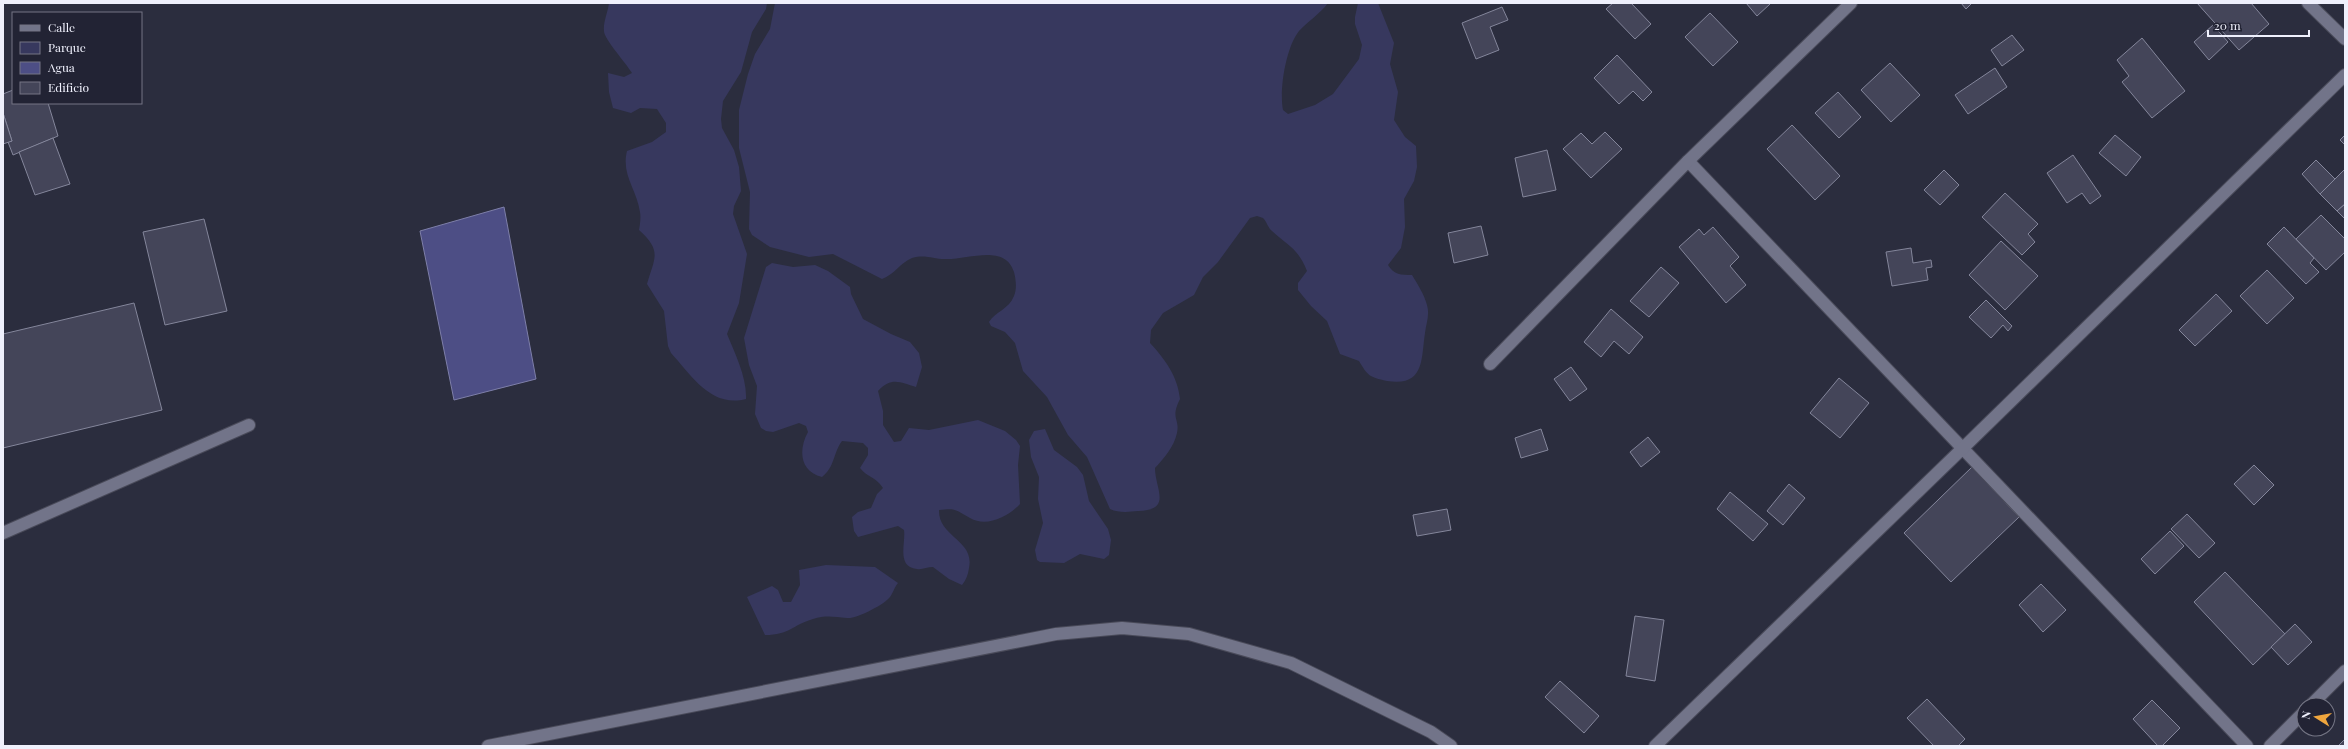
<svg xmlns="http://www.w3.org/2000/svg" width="2348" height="749" font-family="'Playfair Display',serif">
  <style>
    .green { fill: #37385e }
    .water { fill: #4d4e85; stroke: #7e7fa9 }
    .building { fill: #444559; stroke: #84869b }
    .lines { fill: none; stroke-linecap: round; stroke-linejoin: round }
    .service-casing { stroke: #494a59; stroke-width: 14 }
    .minor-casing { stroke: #494a59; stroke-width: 14 }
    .service { stroke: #727489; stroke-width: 12 }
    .minor { stroke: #727489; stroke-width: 12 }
  </style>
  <rect width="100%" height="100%" fill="#2b2d3e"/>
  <g class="green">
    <path d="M609,3H767L766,9L752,32L741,72L723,101L721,119L722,128L734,150L739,167L741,191L734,206L733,214L747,254L739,303L727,334C735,354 747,377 746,399C711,408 692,376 671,353L668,346L664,311L647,284C655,257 662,251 639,230C640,225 641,217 640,212C637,190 621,175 627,151L652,142L666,132V123L657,109L640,108L631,113L613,108L609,92L608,73L624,77L632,73C626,63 604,39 604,31C603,22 608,12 609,3Z"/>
    <path d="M775,3H1328C1320,14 1308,21 1299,31C1286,47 1279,90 1283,110L1288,114L1315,105L1333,94L1359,59L1362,45L1355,24V17L1358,3H1378L1394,43L1390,64L1398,92L1394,120L1405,137L1416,146L1417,167L1414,181L1404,199L1405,227L1401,248L1388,265C1394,275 1401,275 1412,275C1418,285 1424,294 1427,305C1430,315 1426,324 1425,333C1421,359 1425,387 1387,381C1369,377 1368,376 1359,361L1340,354L1327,321L1311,306L1298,290V283L1307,271C1298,248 1288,246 1272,231C1268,228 1267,222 1263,218L1257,216L1250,218L1218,262L1203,277L1194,295L1163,313L1151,330L1150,343C1165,359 1178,377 1180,399C1170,419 1180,418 1177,433C1174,447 1164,458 1155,468C1155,489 1173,510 1138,511C1128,512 1119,513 1110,509L1087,457L1068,435L1047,397L1023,371L1015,343L1005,332L991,326L989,322C995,312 1009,309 1014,296C1017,289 1016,280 1014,272C1005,243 967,260 945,259C933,259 925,254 912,258C901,262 894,275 882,279L833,254L809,257L770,247L752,235L749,229L750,192L739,148V110L748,74L755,54L770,29Z"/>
    <path d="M772,263L793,267L815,265L828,271L850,287L851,294L863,319L891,334L910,342L919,353L922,367L916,387C901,383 892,376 878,391L883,411V425L894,442L901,441L909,428L929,430L978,420L1005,431L1016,440L1020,446L1018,465L1020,504C1009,516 987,528 970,518C955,510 957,508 939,510C938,537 975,540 969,568C968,575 966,580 962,585L949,579L933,567C927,567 922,570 917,569C896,567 906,543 904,530L898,526L858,537L854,531L852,517L858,512L871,508L877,494L883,488C875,476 868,478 860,468L868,455V448L863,443L842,441C833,453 835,467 822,477C800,472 798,450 808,432L806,426L799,423L773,432L766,431L761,428L755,414L757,386L749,365L744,338L766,267Z"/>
    <path d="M1045,429L1054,450L1077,467L1083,475L1089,501L1108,529L1111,540L1109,555L1104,559L1080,554L1064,563L1040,562L1037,560L1035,550L1043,523L1038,499L1039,477L1031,457L1029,440L1034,431Z"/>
    <path d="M826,565L875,567L898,583C894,588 893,593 890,597C885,604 857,619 847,618C834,617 826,615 813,619C792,625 790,635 765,635L747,597L772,586L778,590L783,602H791L800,585L799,570Z"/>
  </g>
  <path class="water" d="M504,207L536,379L454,400L420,231Z"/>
  <g class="building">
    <path d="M1613,3H1631L1651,24L1635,39L1606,9Z"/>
    <path d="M1746,3H1769L1770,4L1757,16Z"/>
    <path d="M1961,3H1972L1966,9Z"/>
    <path d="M2197,3H2251L2269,24L2239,50Z"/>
    <path d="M1502,7L1508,20L1490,27L1499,50L1476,59L1462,23Z"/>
    <path d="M1710,13L1738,42L1713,66L1685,37Z"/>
    <path d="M2213,25L2228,42L2209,60L2194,42Z"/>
    <path d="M2012,35L2024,50L2002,66L1991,50Z"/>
    <path d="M2142,38L2185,91L2152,118L2122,82L2129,76L2117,60Z"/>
    <path d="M1617,55L1652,92L1643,101L1633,91L1619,104L1594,78Z"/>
    <path d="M1890,63L1920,95L1891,122L1861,90Z"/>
    <path d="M1995,68L2007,87L1968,114L1955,95Z"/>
    <path d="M13,90V103H48L58,136L13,155L8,142L12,141L3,113V94Z"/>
    <path d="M1838,92L1861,117L1839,138L1815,113Z"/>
    <path d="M3,113L12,141L3,144Z"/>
    <path d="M1792,125L1840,176L1815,200L1767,149Z"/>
    <path d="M1605,132L1622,149L1591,178L1563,149L1581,133L1592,144Z"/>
    <path d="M2115,135L2141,157L2126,176L2099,153Z"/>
    <path d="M2345,135V145L2340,140Z"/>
    <path d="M53,138L70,184L35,195L19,152Z"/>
    <path d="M1547,150L1556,190L1523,197L1515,158Z"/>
    <path d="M2073,155L2101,196L2090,204L2082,193L2067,203L2047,173Z"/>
    <path d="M2316,160L2335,179L2320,194L2302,174Z"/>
    <path d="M2345,169V204L2337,211L2320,194Z"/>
    <path d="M1944,170L1959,185L1940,205L1924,190Z"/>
    <path d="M2005,193L2038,224L2028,234L2035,242L2022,255L1982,217Z"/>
    <path d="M2345,204V219L2337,211Z"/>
    <path d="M2321,215L2345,239V252L2326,270L2296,239Z"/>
    <path d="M204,219L227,311L165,325L143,232Z"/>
    <path d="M1481,226L1488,255L1454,263L1448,233Z"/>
    <path d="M1713,227L1739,257L1730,266L1746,285L1726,303L1679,247L1699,229L1704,235Z"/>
    <path d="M2284,227L2314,258L2310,263L2319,272L2306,284L2267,244Z"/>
    <path d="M2001,241L2038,276L2005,310L1969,275Z"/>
    <path d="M1911,248L1913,263L1931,260L1932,267L1926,268L1928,280L1892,286L1886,252Z"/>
    <path d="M1661,267L1679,283L1649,317L1630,301Z"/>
    <path d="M2267,270L2294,298L2267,324L2240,296Z"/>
    <path d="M2216,294L2232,311L2195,346L2179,330Z"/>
    <path d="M1986,300L2012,326L2008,331L2003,325L1991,338L1969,317Z"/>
    <path d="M134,303L162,410L3,448V334Z"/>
    <path d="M1611,309L1643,337L1629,354L1614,341L1601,357L1584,342Z"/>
    <path d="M1571,367L1587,389L1570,401L1554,379Z"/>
    <path d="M1839,378L1869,403L1840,438L1810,413Z"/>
    <path d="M1541,429L1548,450L1521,458L1515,438Z"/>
    <path d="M1648,437L1660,452L1641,467L1630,452Z"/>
    <path d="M2254,465L2274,485L2254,505L2234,484Z"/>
    <path d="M1972,467L2019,517L1951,582L1904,533Z"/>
    <path d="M1789,484L1805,498L1783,525L1767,511Z"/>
    <path d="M1730,492L1768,524L1753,541L1717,509Z"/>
    <path d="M1447,509L1451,530L1417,536L1413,515Z"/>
    <path d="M2187,514L2215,543L2199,558L2171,529Z"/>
    <path d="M2170,531L2184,546L2155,574L2141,559Z"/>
    <path d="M2225,572L2285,634L2253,665L2194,602Z"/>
    <path d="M2041,584L2066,610L2043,632L2019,605Z"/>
    <path d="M1635,616L1664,620L1655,681L1626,676Z"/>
    <path d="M2295,624L2312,642L2288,665L2271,647Z"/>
    <path d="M1560,681L1599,716L1584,733L1545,697Z"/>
    <path d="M1927,699L1965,739L1958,746H1934L1907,718Z"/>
    <path d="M2152,700L2180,728L2162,746H2158L2133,719Z"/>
    <path d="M2345,739V746H2338Z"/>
  </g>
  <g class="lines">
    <defs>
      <path id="service" d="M3,533L249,425"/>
      <g id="minor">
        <path d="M2308,3L2345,39"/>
        <path d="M1688,161L2247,746"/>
        <path d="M1490,364L1688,161L1851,3"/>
        <path d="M2311,705L2345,671"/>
        <path d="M488,746L1056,634L1122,628L1189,634L1291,663L1431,732L1451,746"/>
        <path d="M1655,746L1963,448L2345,75"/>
        <path d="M2270,746L2304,712"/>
      </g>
    </defs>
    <use href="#service" class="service-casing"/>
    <use href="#minor" class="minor-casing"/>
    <use href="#service" class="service"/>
    <use href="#minor" class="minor"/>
  </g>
  <rect width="2348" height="749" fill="none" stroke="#eff0fc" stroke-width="8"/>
  <rect x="12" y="12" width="130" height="92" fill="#222334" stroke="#747584"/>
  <rect x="20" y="25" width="20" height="6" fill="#727489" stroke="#747584"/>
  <text x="48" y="32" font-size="12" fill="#eff0fc">Calle</text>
  <rect x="20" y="42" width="20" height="12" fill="#37385e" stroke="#747584"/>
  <text x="48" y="52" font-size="12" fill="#eff0fc">Parque</text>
  <rect x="20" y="62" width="20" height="12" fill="#4d4e85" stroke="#747584"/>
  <text x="48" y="72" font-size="12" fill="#eff0fc">Agua</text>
  <rect x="20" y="82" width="20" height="12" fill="#444559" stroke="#747584"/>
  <text x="48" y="92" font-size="12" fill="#eff0fc">Edificio</text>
  <g transform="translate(2316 717) rotate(281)"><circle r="19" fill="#222334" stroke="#747584"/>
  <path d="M0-3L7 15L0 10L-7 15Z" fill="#f0a63e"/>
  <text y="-6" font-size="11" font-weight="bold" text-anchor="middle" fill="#eff0fc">N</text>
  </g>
  <path d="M2208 30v6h101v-6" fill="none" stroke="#eff0fc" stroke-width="2"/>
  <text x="2214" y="30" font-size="12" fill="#eff0fc" stroke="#222334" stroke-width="3" paint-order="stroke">20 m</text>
</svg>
